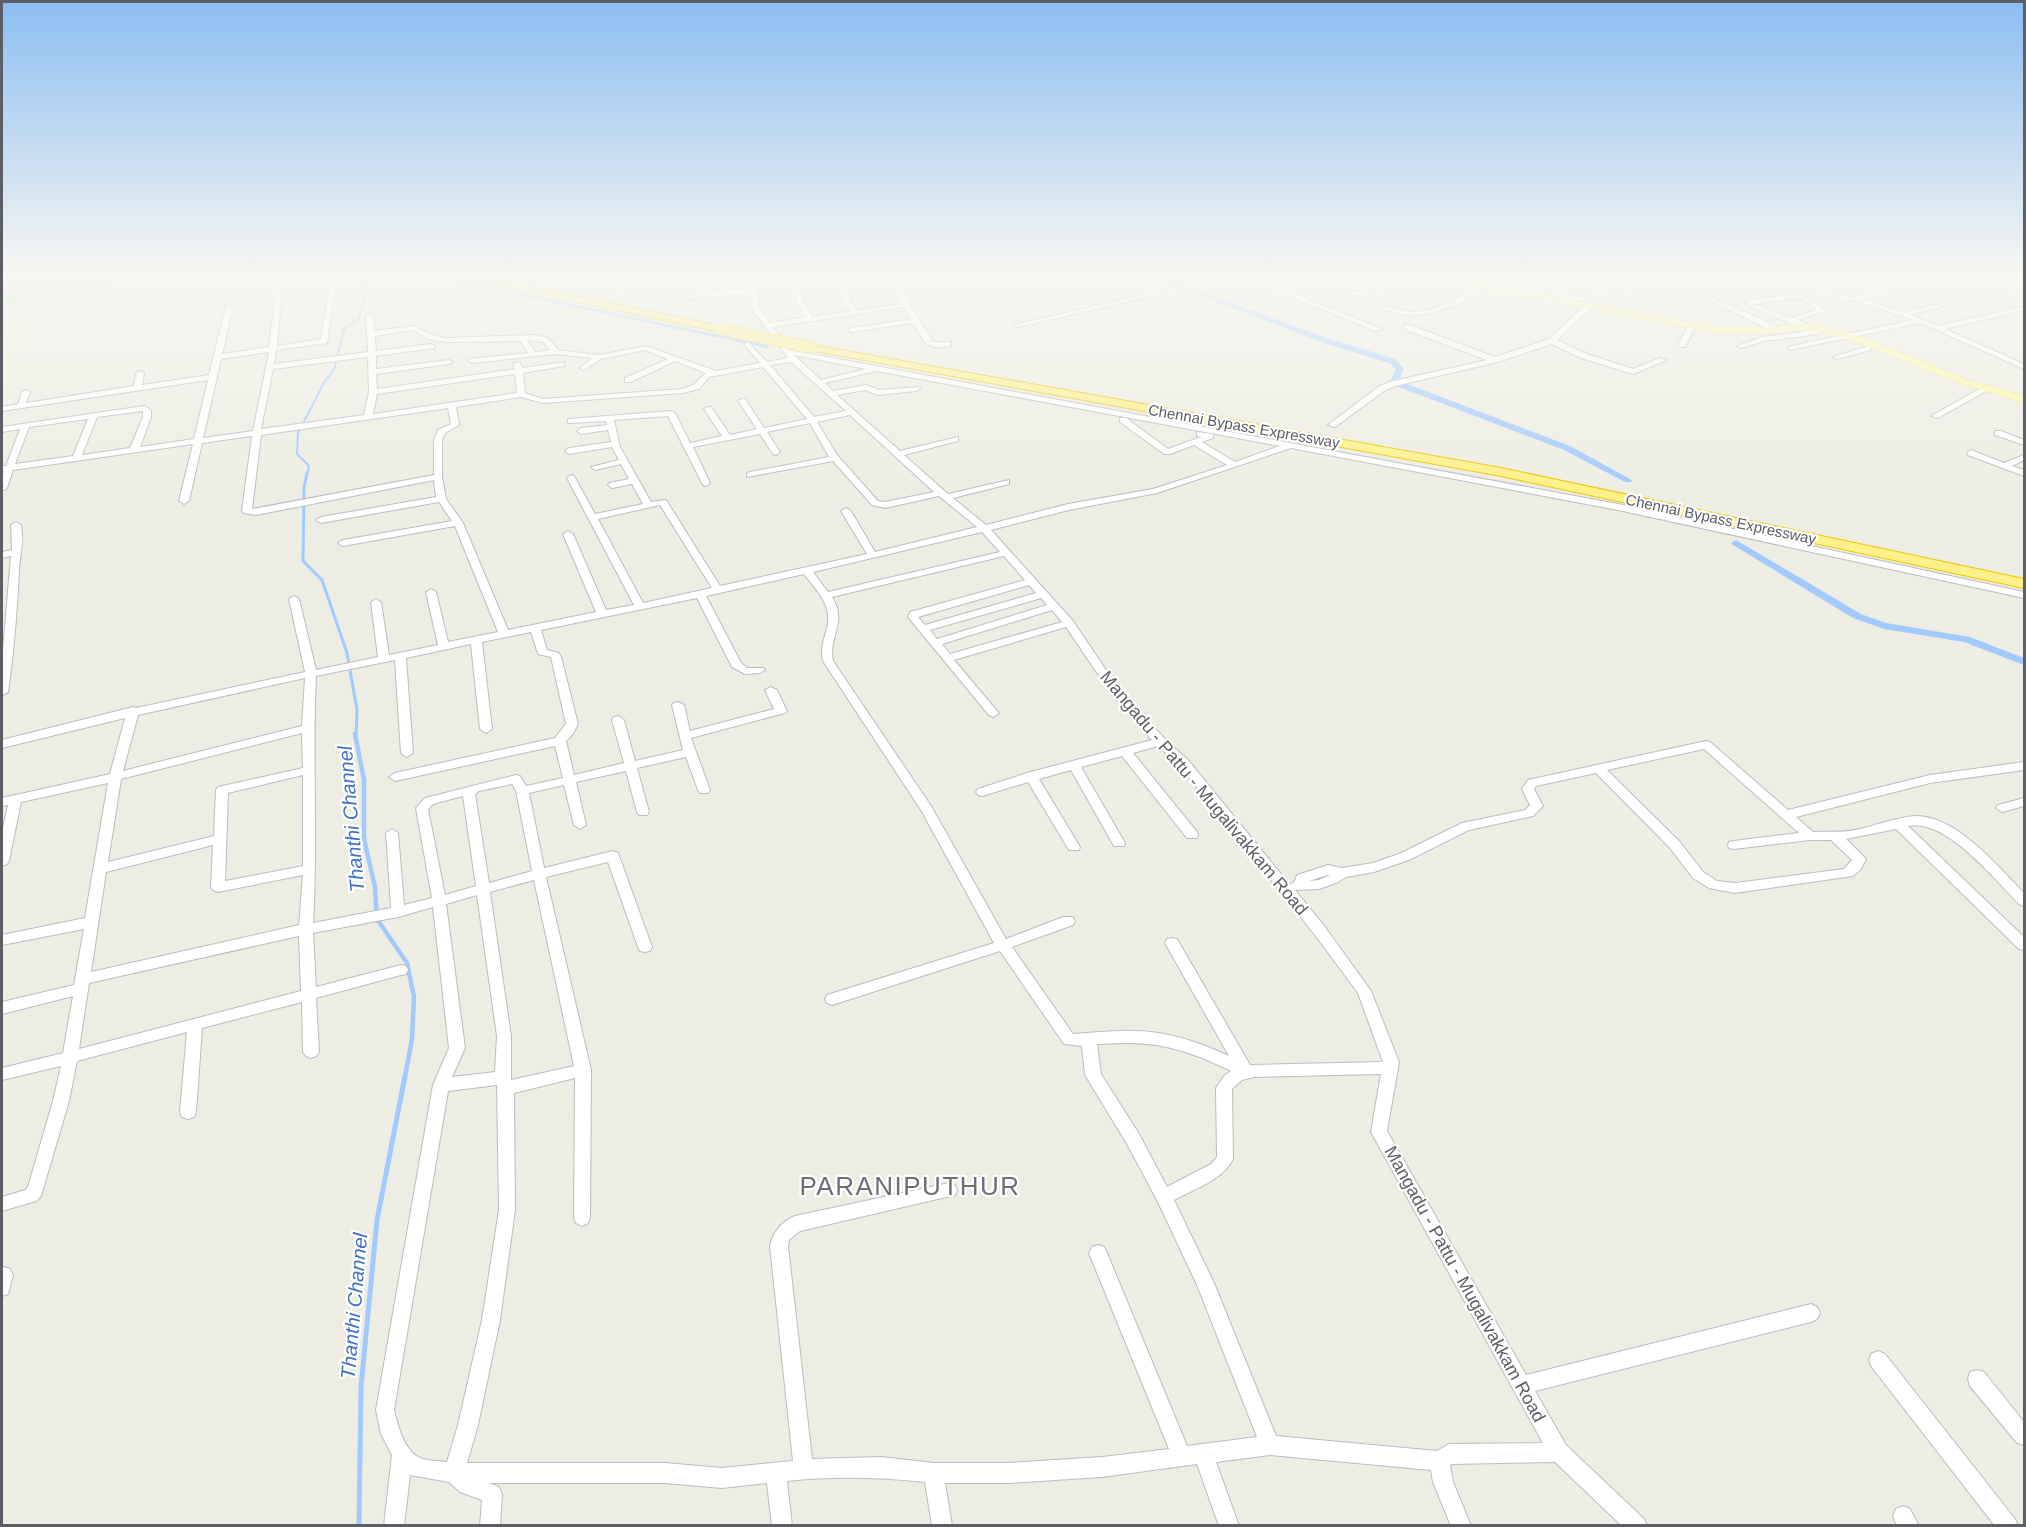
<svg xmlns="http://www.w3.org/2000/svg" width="2026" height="1527" font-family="Helvetica,sans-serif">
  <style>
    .green { fill: #bee7c4 }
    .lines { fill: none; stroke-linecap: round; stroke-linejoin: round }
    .stream-far3 { stroke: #a2caff; stroke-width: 2 }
    .stream-far2 { stroke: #a2caff; stroke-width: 3 }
    .stream-far1 { stroke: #a2caff; stroke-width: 4.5 }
    .stream { stroke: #a2caff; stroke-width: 5 }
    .canal { fill: #a2caff; fill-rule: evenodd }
    .minor-casing { stroke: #babcc2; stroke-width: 2 }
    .major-casing { stroke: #f6de54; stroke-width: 1 }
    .highway-casing { stroke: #f1c500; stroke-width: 2 }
    .minor { fill: #fff; fill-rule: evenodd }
    .major { fill: #fffca7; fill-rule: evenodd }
    .highway { fill: #fff189; fill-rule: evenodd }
    .highway-bridge-casing { stroke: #f1c500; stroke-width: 12; stroke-linecap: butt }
    .highway-bridge { stroke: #fff189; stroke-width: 11 }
    .labels { text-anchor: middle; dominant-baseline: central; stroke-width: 4.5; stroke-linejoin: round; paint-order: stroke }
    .far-street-label { font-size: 15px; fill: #5b5e64; stroke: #fff }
    .street-label { font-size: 18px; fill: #5b5e64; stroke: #fff }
    .water-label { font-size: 20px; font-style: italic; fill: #4070c7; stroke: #fff }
    .near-quarter-label { font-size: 26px; letter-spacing: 1.5px; fill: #6c7076; stroke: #fff }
  </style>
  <rect width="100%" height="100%" fill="#eeede3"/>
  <path class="green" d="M2,276H117L111,291L2,305Z"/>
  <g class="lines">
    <path class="stream-far3" d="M307,475L309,466L297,454L298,433L325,381L334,370L344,329L359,319L368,285L366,276"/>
    <path class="stream-far2" d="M307,473L304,488L303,561L322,580L347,653L357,710L356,735"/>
    <path class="stream-far1" d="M355,734L364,780V839L375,887L377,919L407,963L414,997L412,1039L405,1077"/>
    <path class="stream" d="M359,1526L361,1387L377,1220L405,1076"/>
    <g class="canal">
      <path d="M426,276H441L771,346L767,348Z"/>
      <path d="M1168,276H1175L1177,280L1195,290L1330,339L1395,359L1404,369L1399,380L1402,382L1570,446L1632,480L1631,482H1625L1564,450L1396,386L1391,380L1396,369L1389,363L1324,343L1191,292L1172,282Z"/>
      <path d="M1736,540L1861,614L1886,623L1970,637L2024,658V665L1964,642L1884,629L1853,618L1733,545L1731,543Z"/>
    </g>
    <defs>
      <g id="minor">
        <path d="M605,276H612L618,287L622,288L650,284L649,276H655L657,285L621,292L614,289Z"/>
        <path d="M746,276H752L760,309L770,323L805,317L784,276H791L812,317L850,311L830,276H837L856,310L902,304L886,276H893L898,286L970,276L984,277L981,279L901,289L933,342H951V346C925,351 925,342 913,323L852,332L848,330L852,328L911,319L904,307L773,327L790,350L1618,504L2024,592V598L1618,510L1291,448L1157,493L1069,510L991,530L1073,621L1120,691L1164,738L1188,760L1290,885L1295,881L1297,875L1328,865L1342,868L1373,863L1399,854L1462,823L1525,810L1530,805L1522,789L1528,780L1706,741L1710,742L1788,810L1930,775L2024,762V770L1930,783L1796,817L1813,832C1826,831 1841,833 1855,830C1870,827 1904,815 1918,816C1959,818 1998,867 2024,893V906L2019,904C1995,880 1946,818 1908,826L2024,937V950L2019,949L1896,829L1846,839L1866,859L1861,869L1853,876L1735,893L1709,888L1693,878L1670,848L1596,773L1536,786L1534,789L1543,806L1533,816L1469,830L1409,860L1374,872L1346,877L1336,883L1319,889L1295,890L1325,927L1371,991L1399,1062L1387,1131L1526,1375L1811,1304L1817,1307L1820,1313L1817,1319L1811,1322L1535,1391L1566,1445L1644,1519L1647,1526H1622L1555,1462L1452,1464L1450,1465L1453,1482L1471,1526H1451L1433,1482L1431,1470L1270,1455L1216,1462L1239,1526H1219L1197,1464L1102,1477L1009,1483H945L952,1526H932L925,1482C878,1477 833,1476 787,1481L792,1526H772L767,1483L722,1488L665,1483H489L499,1487L502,1494L500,1526H480L482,1500L460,1492L449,1482L410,1475L404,1526H384L392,1455L381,1434L376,1410L433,1085L449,1048L433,907L398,917L313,933L316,987L401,965L406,966L408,970L406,974L401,975L316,998L319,1052L316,1056L311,1058L306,1056L303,1052L302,1002L202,1028L196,1112L194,1117L188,1119L182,1117L180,1112L187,1032L77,1061L69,1101L41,1196L36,1201L2,1211V1197L25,1190L28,1187L53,1101L61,1066L2,1080V1068L63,1053L73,996L2,1014V1002L74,985L84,929L2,945V935L85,918L108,783L21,802L9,861L7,864L2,866V833L8,805L2,806V798L110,774L125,718L2,748V740L133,707L136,708L305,672L289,599L294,596L299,599L316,670L378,657L371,602L376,599L381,602L389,655L438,645L426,592L431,589L436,592L448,642L498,632L455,526L343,546L338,543L343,540L452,521L439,502L321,523L316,520L321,517L436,497L434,480L256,515L244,513L242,511L252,436L202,443L189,501L184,504L179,501L193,444L13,470L7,488L2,491V478L4,471L2,472V466H6L20,429L2,432V427L144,406L151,410V417L140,447L194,439L208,380L2,411V407L18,404L22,392L26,390L30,392L26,403L134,386L136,373L140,371L144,373L142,385L209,375L226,306L233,308L222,354L269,347L276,291L279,289L282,291L277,346L321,339L329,288L332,286L335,288L327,343L276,350L274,364L368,352L366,316L370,314L374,316V331L413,326L433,335L444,338L536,335L548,338L558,350L599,355L646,346L716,371L760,363L744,344L748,342L767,362L788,358L752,309L749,293L689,299L686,297L689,295L748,288ZM413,330L428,339L444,342L521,341L528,353L470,359L469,361L473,363L555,354L592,358L580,368L584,370L601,359L645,350L668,359L625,378V382H631L675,361L706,373L693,385L682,389L543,399L525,393L523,373L564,366V362L522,368L520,362H517L513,364L515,369L377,389L376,374L449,364L453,362L449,360L376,369V356L434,348L435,346L431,344L376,351L375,336ZM527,340L543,342L550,350L535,352ZM269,352L253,431L203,438L221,359ZM794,355L866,369L821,380ZM368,357L369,392L364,415L261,429L273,369ZM791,362L846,411L814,417L770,365ZM763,367L807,419L764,428L745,399H742L738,401L757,429L730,435L711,407H708L704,409L722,436L690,443L675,413L671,411L568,419V423H571L606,421L607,425L581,428L577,431L581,434L608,430L611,442L569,448L565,451L569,454L612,447L619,460L591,467L595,470L621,464L629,479L609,483L608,485L612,488L632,484L643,504L595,514L574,476L571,475L567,478L634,605L606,610L573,534L568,531L563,534L596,612L508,630L463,523L446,499L442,477V440L445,433L459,425L456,407L521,397L543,403L683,393L699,389L709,377ZM877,371L1280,446L1235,462L1202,442L1213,438V434L1197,432V436L1201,437L1168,449L1126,418H1120V422L1164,454H1170L1194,445L1227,465L1153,489L1068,504L986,525L953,498L1009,484V480L948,494L904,455L958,441V437L900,451L837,395L865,390L878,395L916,391L920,389L919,387L879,390L866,385L833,391L825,383ZM515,374L517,393L373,414L377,394ZM448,408L451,424L438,430L434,440V475L252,509L261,435ZM143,411V417L130,448L82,455L97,417ZM850,415L934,492L885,502L878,501L837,455L817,422ZM668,416L703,485L706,486L710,483L693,447L760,434L773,454L776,455L780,452L767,432L810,423L829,457L750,472L747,473V477L833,461L872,505L885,508L939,496L977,527L875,552L851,511L846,508L841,511L867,554L720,586L666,500L651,502L620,447L614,420ZM88,419L73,456L15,464L29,427ZM660,505L712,588L643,603L598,519ZM982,532L1000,552L828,592L813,572ZM1004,556L1025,580L910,612L908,617L989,715L993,717L999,713L997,711L954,660L1066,627L1112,695L1152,740L1027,773L978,789L976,792L978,795L982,796L1028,782L1069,850H1079L1080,847L1039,779L1071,770L1114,846H1124L1125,843L1081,767L1122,756L1187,838H1197L1198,835L1197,832L1133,753L1158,746L1180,766L1315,935L1358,993L1383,1062L1250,1065L1177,939L1172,938L1167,939L1165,943L1229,1056C1199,1042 1167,1031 1134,1031C1114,1030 1093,1033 1073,1034L1012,947L1073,925L1075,921L1073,917H1063L1006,939L931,806L833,661C828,636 848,622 832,597ZM804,574C817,591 833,606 827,628C824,640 820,649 823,661L921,810L994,943L827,995L825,999L827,1003L832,1005L1000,951L1064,1044L1082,1046L1085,1075L1127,1144L1158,1202L1197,1285L1257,1437L1187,1446L1107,1253L1104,1247L1098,1245L1092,1247L1089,1253L1169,1449L1102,1457L1009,1463H934L881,1457L812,1459L788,1246L789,1240L800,1231L955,1195L957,1190L955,1185L949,1183L795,1216C781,1222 773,1232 770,1246L793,1461L722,1468L665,1463H467L478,1425L500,1320L515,1210L514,1093L575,1078L574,1218L576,1223L582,1226L588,1223L590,1218L591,1070L546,877L608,862L638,947L640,951L645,952L650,951L652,947L618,853L613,851L544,868L529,793L564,785L574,825L580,829L586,825L576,782L626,771L637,812L639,815H647L649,812L637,768L686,757L698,790L700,793H708L710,790L691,738L785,713L787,711L777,690L771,687L765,690L774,709L690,731L684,705L678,702L674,703L672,705L683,750L635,761L624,720L618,716L614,717L612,720L624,763L574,775L566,741L573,734L578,724L561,657L559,653L547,650L541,630L697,598L732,667L745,674L760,673L765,670L764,668H747L741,663L706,596ZM1029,585L1036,593L925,625L918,617ZM1041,598L1047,605L937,639L930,630ZM1052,610L1062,622L950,654L942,644ZM531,632L538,654L551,657L566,724L555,738L395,773L389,777L395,781L555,746L563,778L526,786L520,776L516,775L425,798L416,808L432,898L404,905L398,833L392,829L386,833L391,908L313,923C318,840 312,758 316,676L395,660L401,753L407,757L413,753L406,658L471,644L480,729L486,733L492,729L482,642ZM305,678L302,726L123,771L138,715ZM302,733L303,768L218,787L216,790L214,836L108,862L121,779ZM1704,749L1799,833L1734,841L1729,842L1728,845L1729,848L1734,849L1810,840H1831L1852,860L1844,869L1735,883L1717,881L1703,872L1680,842L1607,770ZM303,775V866L225,881L228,793ZM512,784L516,791L532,871L489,883L475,794L479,791ZM463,796L476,886L445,895L428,809L433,804ZM213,845L211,887L213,890L218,892L303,875L299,925L91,972L106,872ZM1328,875H1330L1319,880L1309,881ZM534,880L574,1066L511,1080V1036L490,892ZM477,895L497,1036L495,1072L452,1077L465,1048L446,904ZM299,936L301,991L79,1049L89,983ZM1125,1043C1163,1042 1197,1054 1231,1071L1224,1076L1216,1088L1217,1157L1211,1164L1167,1187L1139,1134L1101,1074L1097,1044ZM1381,1074L1371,1132L1543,1443L1449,1444L1437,1451L1276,1436L1214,1283L1174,1200C1194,1189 1223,1180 1233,1159L1232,1089L1242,1080L1254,1077ZM497,1085L499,1210L482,1320L458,1425L447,1462C439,1461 425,1461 418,1457C403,1448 398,1425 394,1410L448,1091Z"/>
        <path d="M1207,276H1218L1183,289L1018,327L1014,325L1179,286Z"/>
        <path d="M1240,276H1250L1382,329L1375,331Z"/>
        <path d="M1432,276L1437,278L1359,296L1332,290L1335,288L1359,292Z"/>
        <path d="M1460,276H1469L1476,280L1475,286L1470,287V282Z"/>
        <path d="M1530,276H1563L1543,280L1575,298L1636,286L1621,276H1629L1644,286L1754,276H1770L1778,279L1804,276L1785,282L1808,290L1854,297L1897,285L1967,276L1977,279L2024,297V301L1974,282L1897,289L1863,299L1903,312L1955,301V303L1910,315L1938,326L2021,307L2024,308V312L2021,311L1945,329L2024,364V369L1921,323L1789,350V346H1792L1913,320L1858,302L1805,293L1765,279L1638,290L1589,298L1564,305L1560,303L1562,302L1568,300L1549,290Z"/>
        <path d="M2010,276L2024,279V283Z"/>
        <path d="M1479,287L1484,288C1459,308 1413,325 1383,308L1387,306C1395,308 1403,311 1411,312C1434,313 1459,297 1479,287Z"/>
        <path d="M1797,294L1810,299L1825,311L1798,320L1809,325V329H1803L1749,306L1745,302L1749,300ZM1796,298L1806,301L1816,310L1790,318L1754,304Z"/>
        <path d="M1710,297L1781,328L1782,330L1775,332L1708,300L1707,299Z"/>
        <path d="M1585,305L1592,307L1557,340L1587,354L1633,369L1660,358L1667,360L1633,374L1581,358L1552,344L1498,362L1395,386L1384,391L1335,427L1328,425L1378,387L1389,382L1487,360L1404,329V325H1410L1495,357L1549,339Z"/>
        <path d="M1688,325L1695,327L1685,347H1679L1678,345Z"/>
        <path d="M1816,330L1820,332L1819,334L1764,341L1741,348L1737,346L1763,337Z"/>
        <path d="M1868,346H1871V350L1837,359L1833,357Z"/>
        <path d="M1983,387L1990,389L1938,418L1931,416Z"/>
        <path d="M1995,431H2001L2024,440V445L1995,435Z"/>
        <path d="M1971,450L2004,463L2024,455V460L2012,466L2024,470V476L1968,455L1967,453Z"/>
        <path d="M16,522L21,525C24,543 20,553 19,571C17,611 14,652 8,692L2,695V661L11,556L2,558V552L12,550L11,525Z"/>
        <path d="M2024,798V806L2002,812L1996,808L1998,805Z"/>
        <path d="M4,1267L10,1269L13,1275L8,1294L2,1296V1268Z"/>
        <path d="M1878,1351L1885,1354L2015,1519L2018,1526H1995L1871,1366L1869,1360L1871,1354Z"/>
        <path d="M1977,1370L1984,1372L2024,1422V1445L2017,1443L1970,1386L1968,1379L1970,1372Z"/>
        <path d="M1903,1506L1910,1509L1919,1526H1897L1893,1516L1896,1509Z"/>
      </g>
      <path id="major" d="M1423,276H1443L1714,327L1768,328L1797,324L1822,326L1866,339L1971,381L2024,396V402L1965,385L1860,343L1821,332L1797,330L1768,334L1714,333Z"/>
      <g id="highway">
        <path d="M457,276H479L719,326L724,329L719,332Z"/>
        <path d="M813,345L1501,468L2024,579V588L1501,476L809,350V346Z"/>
      </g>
    </defs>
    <use href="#minor" class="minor-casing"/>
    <use href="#major" class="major-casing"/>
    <use href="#highway" class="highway-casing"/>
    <use href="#minor" class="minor"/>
    <use href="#major" class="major"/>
    <use href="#highway" class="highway"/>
    <defs>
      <path id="highway-bridge" d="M719,329L813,348"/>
    </defs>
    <use href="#highway-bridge" class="highway-bridge-casing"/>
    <use href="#highway-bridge" class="highway-bridge"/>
  </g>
  <linearGradient id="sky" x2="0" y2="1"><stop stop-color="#8cbdf1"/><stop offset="0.56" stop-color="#f7f7f2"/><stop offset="1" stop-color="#f7f7f2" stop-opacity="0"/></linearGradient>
  <rect width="2026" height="490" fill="url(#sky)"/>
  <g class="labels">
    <g class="far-street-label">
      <text transform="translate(1244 426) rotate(10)">Chennai Bypass Expressway</text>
      <text transform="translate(1721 519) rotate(12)">Chennai Bypass Expressway</text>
    </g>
    <g class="street-label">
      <text transform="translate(1204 793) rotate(50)">Mangadu - Pattu - Mugalivakkam Road</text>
      <text transform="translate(1465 1284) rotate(61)">Mangadu - Pattu - Mugalivakkam Road</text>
    </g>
    <g class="water-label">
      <text transform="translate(351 819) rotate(-95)">Thanthi Channel</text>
      <text transform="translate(354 1306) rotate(-85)">Thanthi Channel</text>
    </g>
    <g class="near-quarter-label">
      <text x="910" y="1186">PARANIPUTHUR</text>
    </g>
  </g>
  <rect width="2026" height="1527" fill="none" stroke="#5b5e64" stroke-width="6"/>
</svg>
